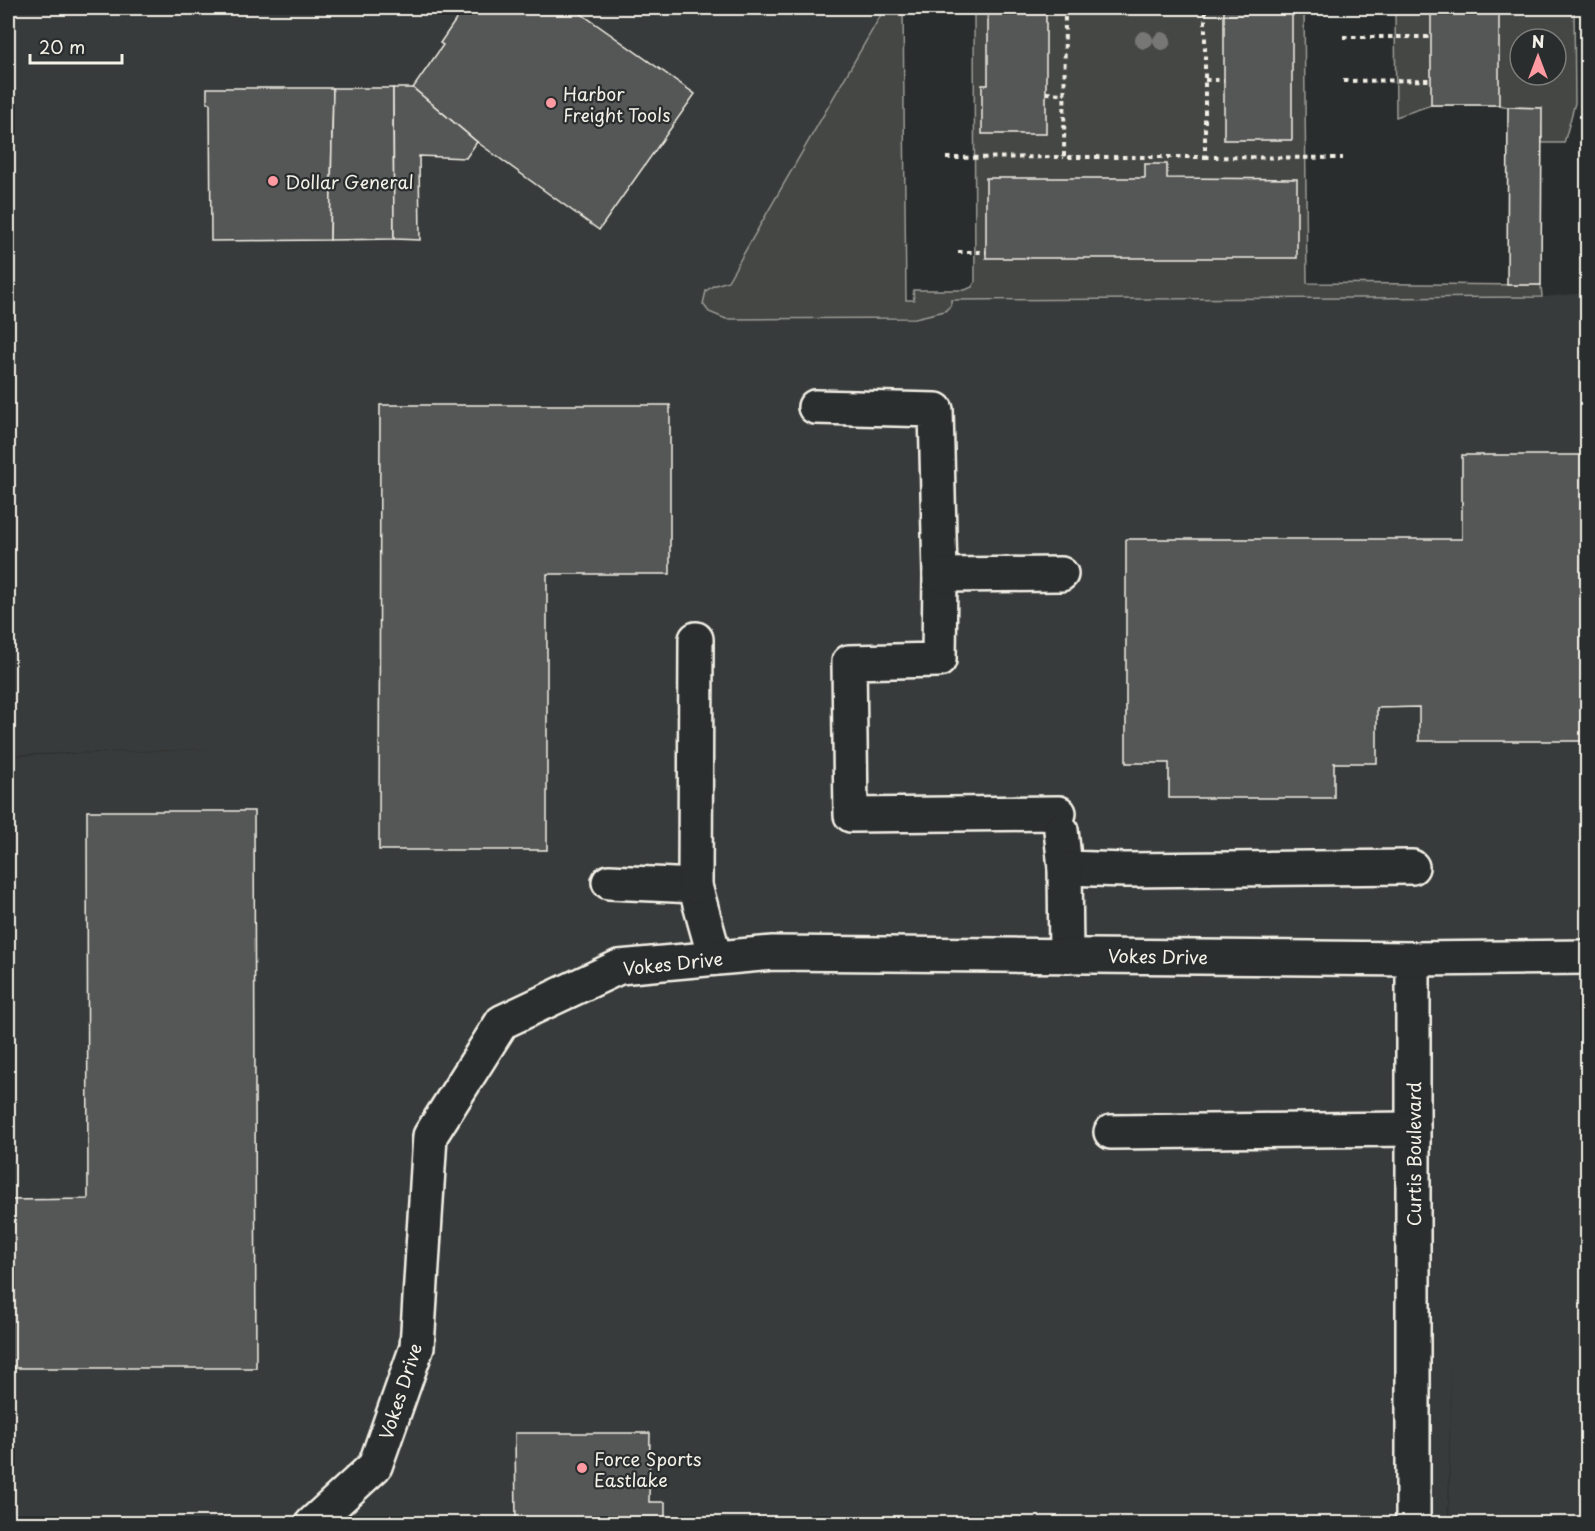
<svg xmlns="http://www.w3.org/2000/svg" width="1595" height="1531" font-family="'Playpen Sans',sans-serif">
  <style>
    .built { fill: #373a3a }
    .green { fill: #444645; stroke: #9c9c96; stroke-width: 1.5; fill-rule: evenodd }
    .building { fill: #555756; stroke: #f4f1e8; stroke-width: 1.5 }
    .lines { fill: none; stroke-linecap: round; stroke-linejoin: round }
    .minor-casing { stroke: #f4f1e8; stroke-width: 38 }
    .path { stroke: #f4f1e8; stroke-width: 4; stroke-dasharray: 4.5 4.5; stroke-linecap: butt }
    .minor { stroke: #2a2d2e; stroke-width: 33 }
    .tree { fill: #777875 }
    .poi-dot { fill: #ff9aa2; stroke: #2a2d2e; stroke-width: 2 }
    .labels { text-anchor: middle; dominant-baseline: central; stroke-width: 4.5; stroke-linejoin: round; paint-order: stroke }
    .poi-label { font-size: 18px; fill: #f4f1e8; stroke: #2a2d2e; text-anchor: start }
    .street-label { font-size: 18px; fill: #f4f1e8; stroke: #2a2d2e }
  </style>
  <rect width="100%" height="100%" fill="#2a2d2e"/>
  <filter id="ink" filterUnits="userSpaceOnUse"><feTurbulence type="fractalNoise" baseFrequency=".0167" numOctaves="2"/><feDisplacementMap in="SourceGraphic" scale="12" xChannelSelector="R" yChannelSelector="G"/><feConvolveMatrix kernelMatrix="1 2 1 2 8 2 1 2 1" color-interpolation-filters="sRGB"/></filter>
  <g filter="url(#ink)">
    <path class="built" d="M8,8H903L906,300L1542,297L1587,293V1523H1449L1451,1364L1448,1523H8V756L212,749L8,755Z"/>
    <g class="green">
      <path d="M885,8H903L906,300H914L913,290H965L972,287L975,282L974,8H1304L1307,283L1541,285L1542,297L951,300V305L945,311L915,318L726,319L709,312L703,304L706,291L713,286L728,281Z"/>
      <path d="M1395,8H1574L1575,103L1564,143H1542L1541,108L1508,107L1499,105H1431L1396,117ZM1520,39H1556V75H1520Z"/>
    </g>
    <g class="building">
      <path d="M464,8H573L695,94L599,230L477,142L413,88L443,45L440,43Z"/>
      <path d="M988,8H1046V134H982V85H988Z"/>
      <rect x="1224" y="8" width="68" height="132"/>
      <rect x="1431" y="8" width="68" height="97"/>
      <path d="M207,88H333L330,240L211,241L210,103H207Z"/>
      <path d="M333,88H393L394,239L330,240Z"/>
      <path d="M393,88H413L477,142L466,158L419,156L420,240L394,239Z"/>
      <path d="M1508,107L1542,108L1541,285H1507Z"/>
      <path d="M1145,164H1167V178L1297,179V258H986V178H1145Z"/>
      <path d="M380,405H670V574H547V850H379Z"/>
      <path d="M1462,455H1588L1587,741H1419V707L1377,708V763H1334V798H1169V763H1126V539H1462Z"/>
      <path d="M87,811H254L256,1368H8V1200L88,1199Z"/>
      <path d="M515,1433H650L649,1502H665V1524H516Z"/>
    </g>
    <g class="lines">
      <defs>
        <g id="minor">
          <path d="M815,407L936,410L940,575L939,660L849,662L851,815L1059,813"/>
          <path d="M940,575L1061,574"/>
          <path d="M1061,830L1065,868L1126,870L1412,867"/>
          <path d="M1065,868L1066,956"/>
          <path d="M609,882L695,886L715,958"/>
          <path d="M695,886L696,639"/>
          <path d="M1413,959V1524"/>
          <path d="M1111,1132L1413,1129"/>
          <path d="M312,1524L375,1466L417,1347L430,1136L502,1022L619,967L773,953L1413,959L1588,957"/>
        </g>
      </defs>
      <use href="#minor" class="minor-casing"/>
      <g class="path">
        <path d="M1065,8L1064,157H1205V8"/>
        <path d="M1343,37H1431"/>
        <path d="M1205,80H1224"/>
        <path d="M1343,81L1431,80"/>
        <path d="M1046,93L1065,94"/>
        <path d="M1205,157L1343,158"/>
        <path d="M946,158L1064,157"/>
        <path d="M958,252H986"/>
      </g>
      <use href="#minor" class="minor"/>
    </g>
    <g class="tree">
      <circle cx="1144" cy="40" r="9"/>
      <circle cx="1162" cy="41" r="9"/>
    </g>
  </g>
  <g class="poi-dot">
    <circle cx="551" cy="103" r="6"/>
    <circle cx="273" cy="181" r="6"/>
    <circle cx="582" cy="1468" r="6"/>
  </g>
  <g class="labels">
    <g class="poi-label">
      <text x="563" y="93">Harbor<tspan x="563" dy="21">Freight Tools</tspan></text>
      <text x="285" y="181">Dollar General</text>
      <text x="594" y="1458">Force Sports<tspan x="594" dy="21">Eastlake</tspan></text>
    </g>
    <g class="street-label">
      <text transform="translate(1158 956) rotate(1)">Vokes Drive</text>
      <text transform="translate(673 963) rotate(-6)">Vokes Drive</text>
      <text transform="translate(1413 1154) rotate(-90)">Curtis Boulevard</text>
      <text transform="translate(400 1391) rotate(-72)">Vokes Drive</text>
    </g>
  </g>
  <rect width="1595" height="1531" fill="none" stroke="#2a2d2e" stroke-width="30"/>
  <rect x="15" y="15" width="1565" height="1501" fill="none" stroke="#f4f1e8" stroke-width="2" filter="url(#ink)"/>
  <g transform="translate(1538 57)"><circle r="28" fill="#2a2d2e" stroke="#7b7b78" stroke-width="1.5"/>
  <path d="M0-4.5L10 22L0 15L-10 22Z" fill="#ff9aa2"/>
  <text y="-9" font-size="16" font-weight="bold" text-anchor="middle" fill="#f4f1e8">N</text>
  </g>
  <path d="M30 54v9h92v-9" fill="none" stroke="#f4f1e8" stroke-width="3"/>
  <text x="39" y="54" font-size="18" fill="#f4f1e8" stroke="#2a2d2e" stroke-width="4.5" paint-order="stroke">20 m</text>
</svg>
